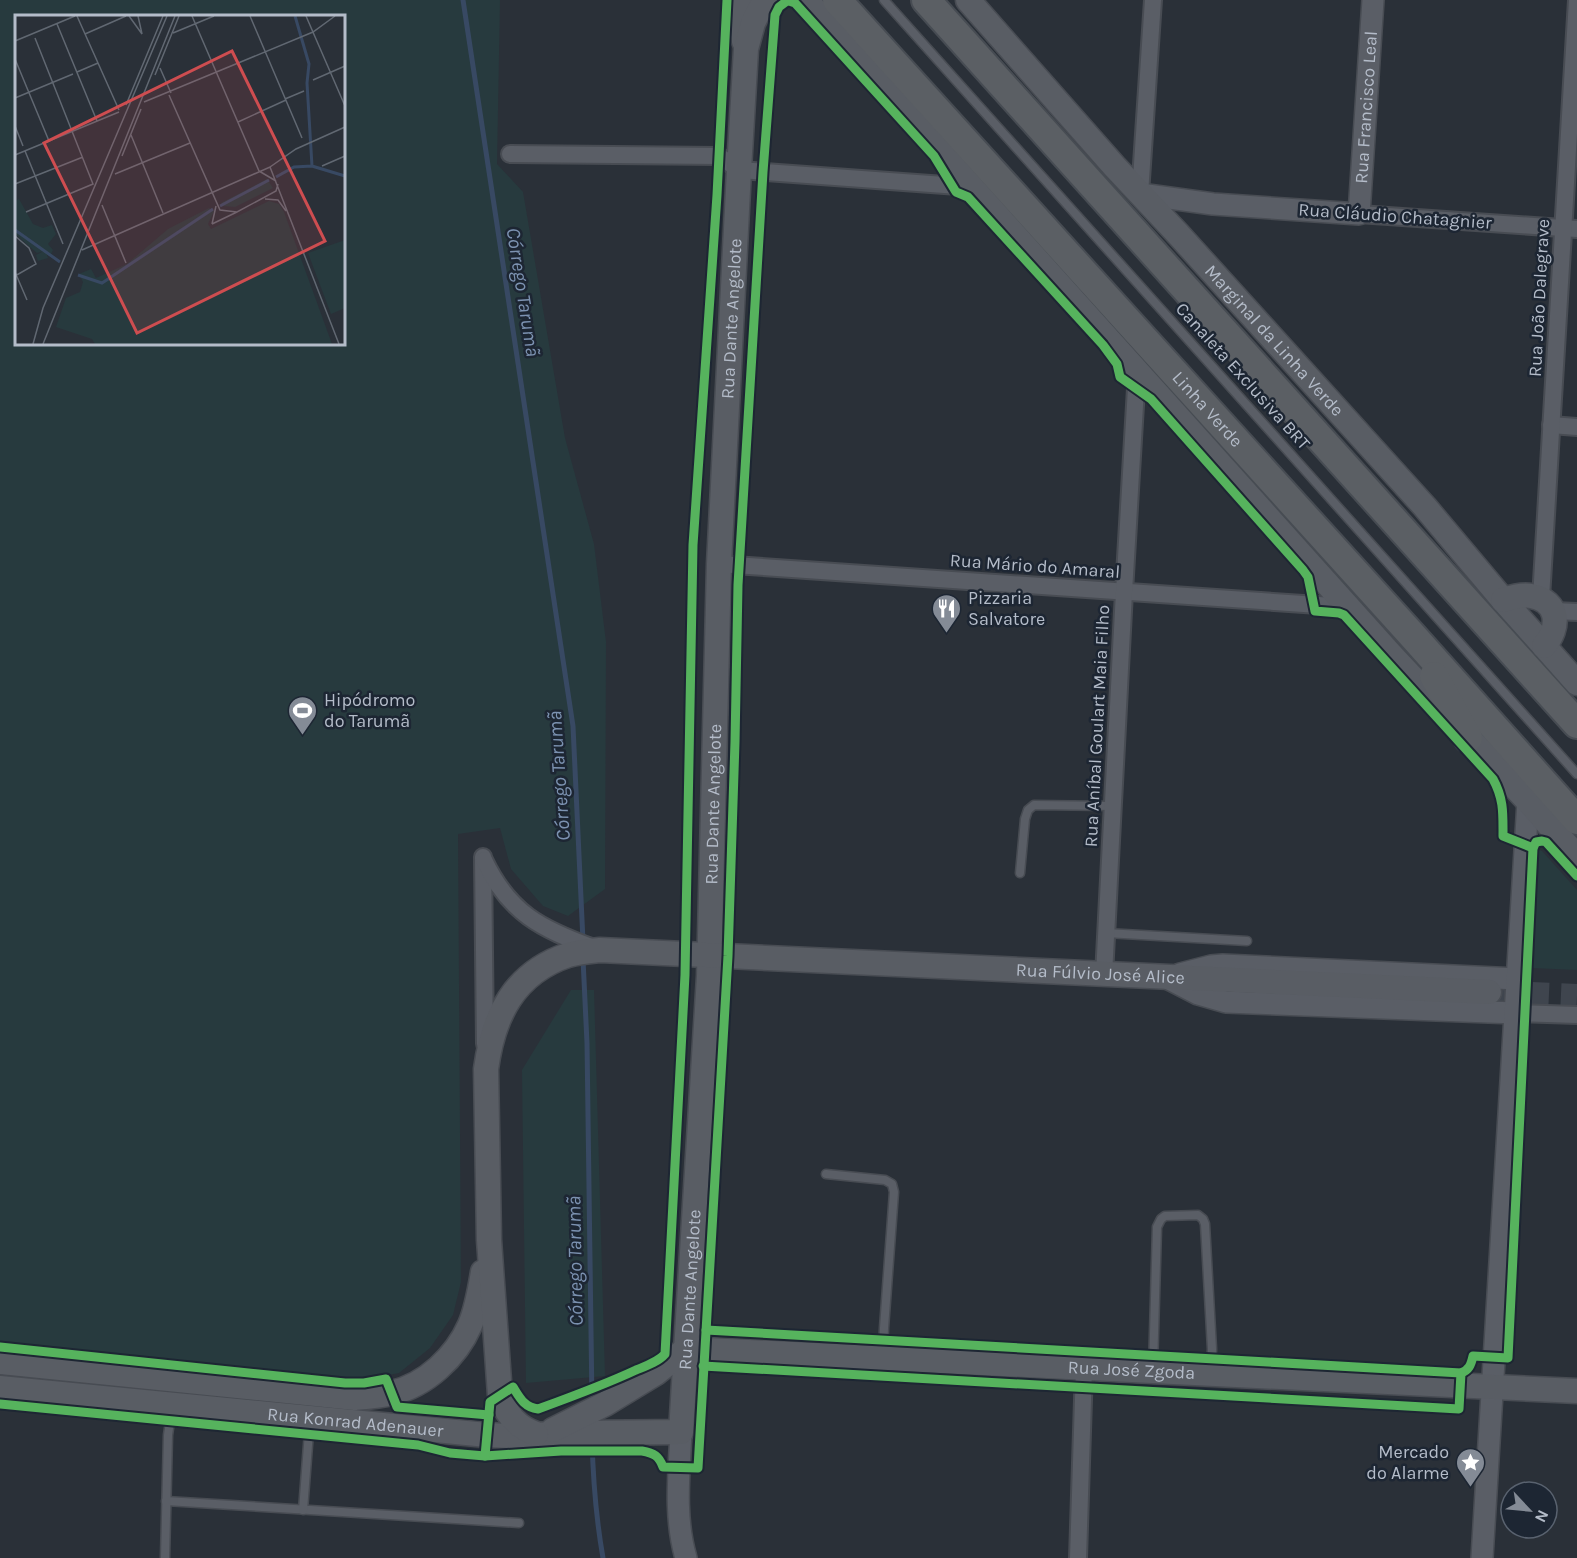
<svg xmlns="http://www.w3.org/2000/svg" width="1577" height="1558" font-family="Karla,sans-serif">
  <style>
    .green { fill: #273a3e; fill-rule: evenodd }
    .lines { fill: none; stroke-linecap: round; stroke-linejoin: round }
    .stream { stroke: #384963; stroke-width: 5 }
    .secondary-tunnel { stroke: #3f454e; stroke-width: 24; stroke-dasharray: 24 12; stroke-linecap: butt }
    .service-casing { stroke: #484c53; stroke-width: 11 }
    .minor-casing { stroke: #484c53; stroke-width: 20 }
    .tertiary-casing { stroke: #484c53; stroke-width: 24 }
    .secondary-casing { stroke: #484c53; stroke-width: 27 }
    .trunk-casing { stroke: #474c53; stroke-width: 32 }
    .service { stroke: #5a5e66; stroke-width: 8 }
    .minor { stroke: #5a5e66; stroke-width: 16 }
    .tertiary { stroke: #5a5e66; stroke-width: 21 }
    .secondary { stroke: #595d64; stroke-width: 24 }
    .trunk { stroke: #5b5f64; stroke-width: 28 }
    .cycleway-casing { stroke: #1d2633; stroke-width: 13 }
    .cycleway { stroke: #56b35d; stroke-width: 9 }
    .labels { text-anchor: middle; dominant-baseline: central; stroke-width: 5; stroke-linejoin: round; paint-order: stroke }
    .street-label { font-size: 18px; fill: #b4bcc9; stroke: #1d2633 }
    .poi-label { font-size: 18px; fill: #b4bcc9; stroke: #1d2633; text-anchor: start }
    .water-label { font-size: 20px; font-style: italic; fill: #7c92b1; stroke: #1d2633 }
    .inset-river { fill: none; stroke: #384963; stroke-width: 3 }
    .inset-road { fill: none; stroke: #616872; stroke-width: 1.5 }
    .view { fill: #ce4d50; fill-opacity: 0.15; stroke: #ce4d50; stroke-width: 3 }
    .inset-edge { fill: none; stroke: #b4bcc9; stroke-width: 3 }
  </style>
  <rect width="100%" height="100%" fill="#2a3038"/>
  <g class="green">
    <path d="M0,0H500L497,164L523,192L565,438L594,544L606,642L605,889L568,916L543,906L511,869L500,828L458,834L461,1282L453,1315L430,1348L399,1373L362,1380H331L0,1344ZM16,16H344V344H16Z"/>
    <path d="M1539,850L1542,851L1577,890V970L1532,968L1537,853Z"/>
    <path d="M571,990H594L605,1376L526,1383L522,1070Z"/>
  </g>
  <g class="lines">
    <g class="stream">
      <path d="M463,0L573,726L583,941"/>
      <path d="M583,959L587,1043L592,1403"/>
      <path d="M592,1439C593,1479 596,1518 603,1558"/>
    </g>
    <path class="secondary-tunnel" d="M1489,992L1577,996"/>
    <defs>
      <g id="service">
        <path d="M884,0L1577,774"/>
        <path d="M1020,873L1025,819L1028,810L1034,805L1112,806"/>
        <path d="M1106,933L1247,941"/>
        <path d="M826,1174L885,1180L892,1184L894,1192L884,1328L883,1355"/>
        <path d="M1153,1369L1157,1227L1161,1219L1165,1216L1198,1215L1203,1219L1205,1224L1212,1349L1211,1373"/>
        <path d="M166,1501L519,1523"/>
        <path d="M303,1510L310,1419"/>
        <path d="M165,1558L168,1435L172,1408"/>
      </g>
      <g id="minor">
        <path d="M510,154L719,156L739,170L972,187"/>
        <path d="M1140,194L1153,0"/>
        <path d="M1359,214L1577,229"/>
        <path d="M1551,425L1577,427"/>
        <path d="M719,564L1348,607"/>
        <path d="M1541,598L1577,0"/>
        <path d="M1554,611L1577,612"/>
        <path d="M483,857L485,1044"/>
        <path d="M484,860C509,913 541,929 594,948"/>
        <path d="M1104,975L1124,592L1137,371"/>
        <path d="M1515,1013L1577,1015"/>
        <path d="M1078,1558L1084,1368"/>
      </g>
      <g id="tertiary">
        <path id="s1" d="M1140,194L1213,204L1359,214L1373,0"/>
        <path d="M1180,974L1211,966L1223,965L1517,979"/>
        <path d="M1167,978L1198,994L1226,1002L1515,1013"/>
        <path d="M681,1432C679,1474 674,1517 686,1558"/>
        <path d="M1482,1558L1528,801"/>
      </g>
      <g id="secondary">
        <path d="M742,0L740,22L744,41"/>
        <path d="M807,0L823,21L1392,656L1528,801L1577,857"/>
        <path id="s2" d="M968,0L1114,166L1178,234L1425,507L1503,600L1577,683"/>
        <path d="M1503,600C1512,597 1522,594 1531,596C1560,601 1560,628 1544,646"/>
        <path id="s3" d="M686,1349L1577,1391"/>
        <path d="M0,1362L355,1398C367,1397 380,1396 392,1393C426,1385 456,1357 470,1325C477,1309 480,1290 483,1272"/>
        <path id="s4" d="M0,1388L487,1435L512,1436L575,1433L681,1432L709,976L719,564L739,170L746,49L753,23L763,3L766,0"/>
        <path d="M553,1430L605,1404L656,1373L686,1349"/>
        <path id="s5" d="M536,1434C517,1427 506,1415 500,1395L489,1240L486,1069C493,1016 514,973 568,955C578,952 590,951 600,950L1489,992"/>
      </g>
      <g id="trunk">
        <path id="s6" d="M837,0L1411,634L1577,820"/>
        <path d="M926,0L1577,724"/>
        <path d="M1434,676L1468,738"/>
      </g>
    </defs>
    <use href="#service" class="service-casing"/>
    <use href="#minor" class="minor-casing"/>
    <use href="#tertiary" class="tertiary-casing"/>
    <use href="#secondary" class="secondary-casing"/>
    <use href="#trunk" class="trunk-casing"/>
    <use href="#service" class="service"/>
    <use href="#minor" class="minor"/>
    <use href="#tertiary" class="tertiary"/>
    <use href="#secondary" class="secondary"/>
    <use href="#trunk" class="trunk"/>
    <defs>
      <g id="cycleway">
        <path d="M786,0L795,3L934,156L956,192L968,197L1103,345L1117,364L1120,377L1151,399L1303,570L1308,577L1315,611L1339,613L1344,615L1493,779C1504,799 1503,814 1503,836L1533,848"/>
        <path d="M706,1330L1461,1373C1469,1370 1471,1365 1473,1356L1508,1358L1533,848L1536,842L1542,841L1546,842L1577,876"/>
        <path d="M0,1347L345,1383H364L386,1379L397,1407L489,1415"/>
        <path d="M703,1366L1459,1409L1461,1373"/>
        <path d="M0,1404L418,1445L450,1453L485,1456L561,1451H642C654,1453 659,1456 663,1467L698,1468L728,956L735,742L738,585L763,172L775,15L779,7L787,1"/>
        <path d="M485,1456L490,1402L513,1387C520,1398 524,1407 538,1409C571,1397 604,1385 636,1370C646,1366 658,1362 665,1354L685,975L693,545L717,195L727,0"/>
      </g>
    </defs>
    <use href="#cycleway" class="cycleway-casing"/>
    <use href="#cycleway" class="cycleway"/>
  </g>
  <defs>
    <symbol id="restaurant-pin" viewBox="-11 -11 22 30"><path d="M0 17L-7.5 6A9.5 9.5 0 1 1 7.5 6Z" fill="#848b96" stroke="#1d2633"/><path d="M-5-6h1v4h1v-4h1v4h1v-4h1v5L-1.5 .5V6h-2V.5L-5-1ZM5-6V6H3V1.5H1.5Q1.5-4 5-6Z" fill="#fff"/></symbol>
    <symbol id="stadium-pin" viewBox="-11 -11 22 30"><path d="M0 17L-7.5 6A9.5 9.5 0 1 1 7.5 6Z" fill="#848b96" stroke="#1d2633"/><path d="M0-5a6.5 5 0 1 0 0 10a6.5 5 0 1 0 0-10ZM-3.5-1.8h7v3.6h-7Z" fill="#fff"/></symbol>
    <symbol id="sight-pin" viewBox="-11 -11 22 30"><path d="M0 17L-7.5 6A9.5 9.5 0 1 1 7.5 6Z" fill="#848b96" stroke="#1d2633"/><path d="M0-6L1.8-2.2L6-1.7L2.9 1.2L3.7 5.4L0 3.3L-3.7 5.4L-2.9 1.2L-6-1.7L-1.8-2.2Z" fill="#fff"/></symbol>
  </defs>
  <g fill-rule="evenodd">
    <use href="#restaurant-pin" x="930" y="592" width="33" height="45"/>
    <use href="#stadium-pin" x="286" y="694" width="33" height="45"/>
    <use href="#sight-pin" x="1454" y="1446" width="33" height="45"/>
  </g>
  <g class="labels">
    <g class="street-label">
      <text stroke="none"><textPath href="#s1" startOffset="327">Rua Francisco Leal</textPath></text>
      <text transform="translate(1395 216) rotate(4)">Rua Cláudio Chatagnier</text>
      <text transform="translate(1539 298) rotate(-87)">Rua João Dalegrave</text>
      <text stroke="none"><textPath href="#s4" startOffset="1798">Rua Dante Angelote</textPath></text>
      <text stroke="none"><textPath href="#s2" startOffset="458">Marginal da Linha Verde</textPath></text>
      <text transform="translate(1243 376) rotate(48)">Canaleta Exclusiva BRT</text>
      <text stroke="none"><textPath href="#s6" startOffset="552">Linha Verde</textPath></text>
      <text transform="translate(1035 566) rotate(4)">Rua Mário do Amaral</text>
      <text transform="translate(1097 726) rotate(-87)">Rua Aníbal Goulart Maia Filho</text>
      <text stroke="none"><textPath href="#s4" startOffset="1312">Rua Dante Angelote</textPath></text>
      <text stroke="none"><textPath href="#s5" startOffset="1064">Rua Fúlvio José Alice</textPath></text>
      <text stroke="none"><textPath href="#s4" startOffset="826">Rua Dante Angelote</textPath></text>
      <text stroke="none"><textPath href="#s3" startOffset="446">Rua José Zgoda</textPath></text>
      <text stroke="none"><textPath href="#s4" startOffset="357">Rua Konrad Adenauer</textPath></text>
    </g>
    <g class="poi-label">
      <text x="968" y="598">Pizzaria<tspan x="968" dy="21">Salvatore</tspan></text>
      <text x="324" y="700">Hipódromo<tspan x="324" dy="21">do Tarumã</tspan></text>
      <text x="1449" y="1452" text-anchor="end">Mercado<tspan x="1449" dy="21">do Alarme</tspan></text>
    </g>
    <g class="water-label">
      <text transform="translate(523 292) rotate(81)">Córrego Tarumã</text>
      <text transform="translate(559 776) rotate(-94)">Córrego Tarumã</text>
      <text transform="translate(575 1261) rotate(-91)">Córrego Tarumã</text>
    </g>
  </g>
  <g transform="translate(15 15)">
    <rect width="330" height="330" fill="#2a3038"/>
    <path d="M252,164L258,173L220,192L208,191L206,188ZM4,184L18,209L28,213L37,210L41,219L33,229L38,235L36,239L31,237L33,243L23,246L21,240L29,236L22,238L0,219V186ZM254,186L264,189L269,197L317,329H80L77,324L41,312L51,283L65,277L68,267L64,259L76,254L81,263L112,249L153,214L194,193L199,196L193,209L196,214ZM330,225V293L316,299L293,238Z" fill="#273a3e"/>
    <path class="inset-river" d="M280,1L294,49L292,68L297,151L330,161M261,162L279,152L297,151M205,191L254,165M0,215L45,247M63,260L87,268L198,194"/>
    <path class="inset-road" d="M62,1L104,95M114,1L127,19L123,1M177,1L244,156M235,1L287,123M291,1L330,91M42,9L82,106M158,18L199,1M70,19L111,1M0,26L60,1M0,44L34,126M145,53L156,78M62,57L83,48M140,60L164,1M298,65L330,51M154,80L205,195L222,197L261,176L263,169M0,83L58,59M270,84L289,76M129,87L298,17L320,1M111,90L148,1M223,107L271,85M0,111L8,131M116,120L148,198M10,136L48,229M0,140L104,97M107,141L126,94M307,151L330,141M255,152L281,134L330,112M244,156L261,166M100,159L175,128M0,169L68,142M250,184L263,185L271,196M87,190L111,248M11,197L78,169L20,23M197,209L222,197M197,209L201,191M0,221L14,233L21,249L0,261M67,235L255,152L324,329M0,257L12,285M18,329L28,293L152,1M28,329L160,1"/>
    <path class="view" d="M217,36L310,226L122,318L29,128Z"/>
    <rect width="330" height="330" class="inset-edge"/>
  </g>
  <g transform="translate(1529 1510) rotate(116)"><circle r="28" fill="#1d2633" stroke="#59626f" stroke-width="1.5"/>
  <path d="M0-4.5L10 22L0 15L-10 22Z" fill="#848b96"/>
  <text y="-9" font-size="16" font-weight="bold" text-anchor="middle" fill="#b4bcc9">N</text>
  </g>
</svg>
